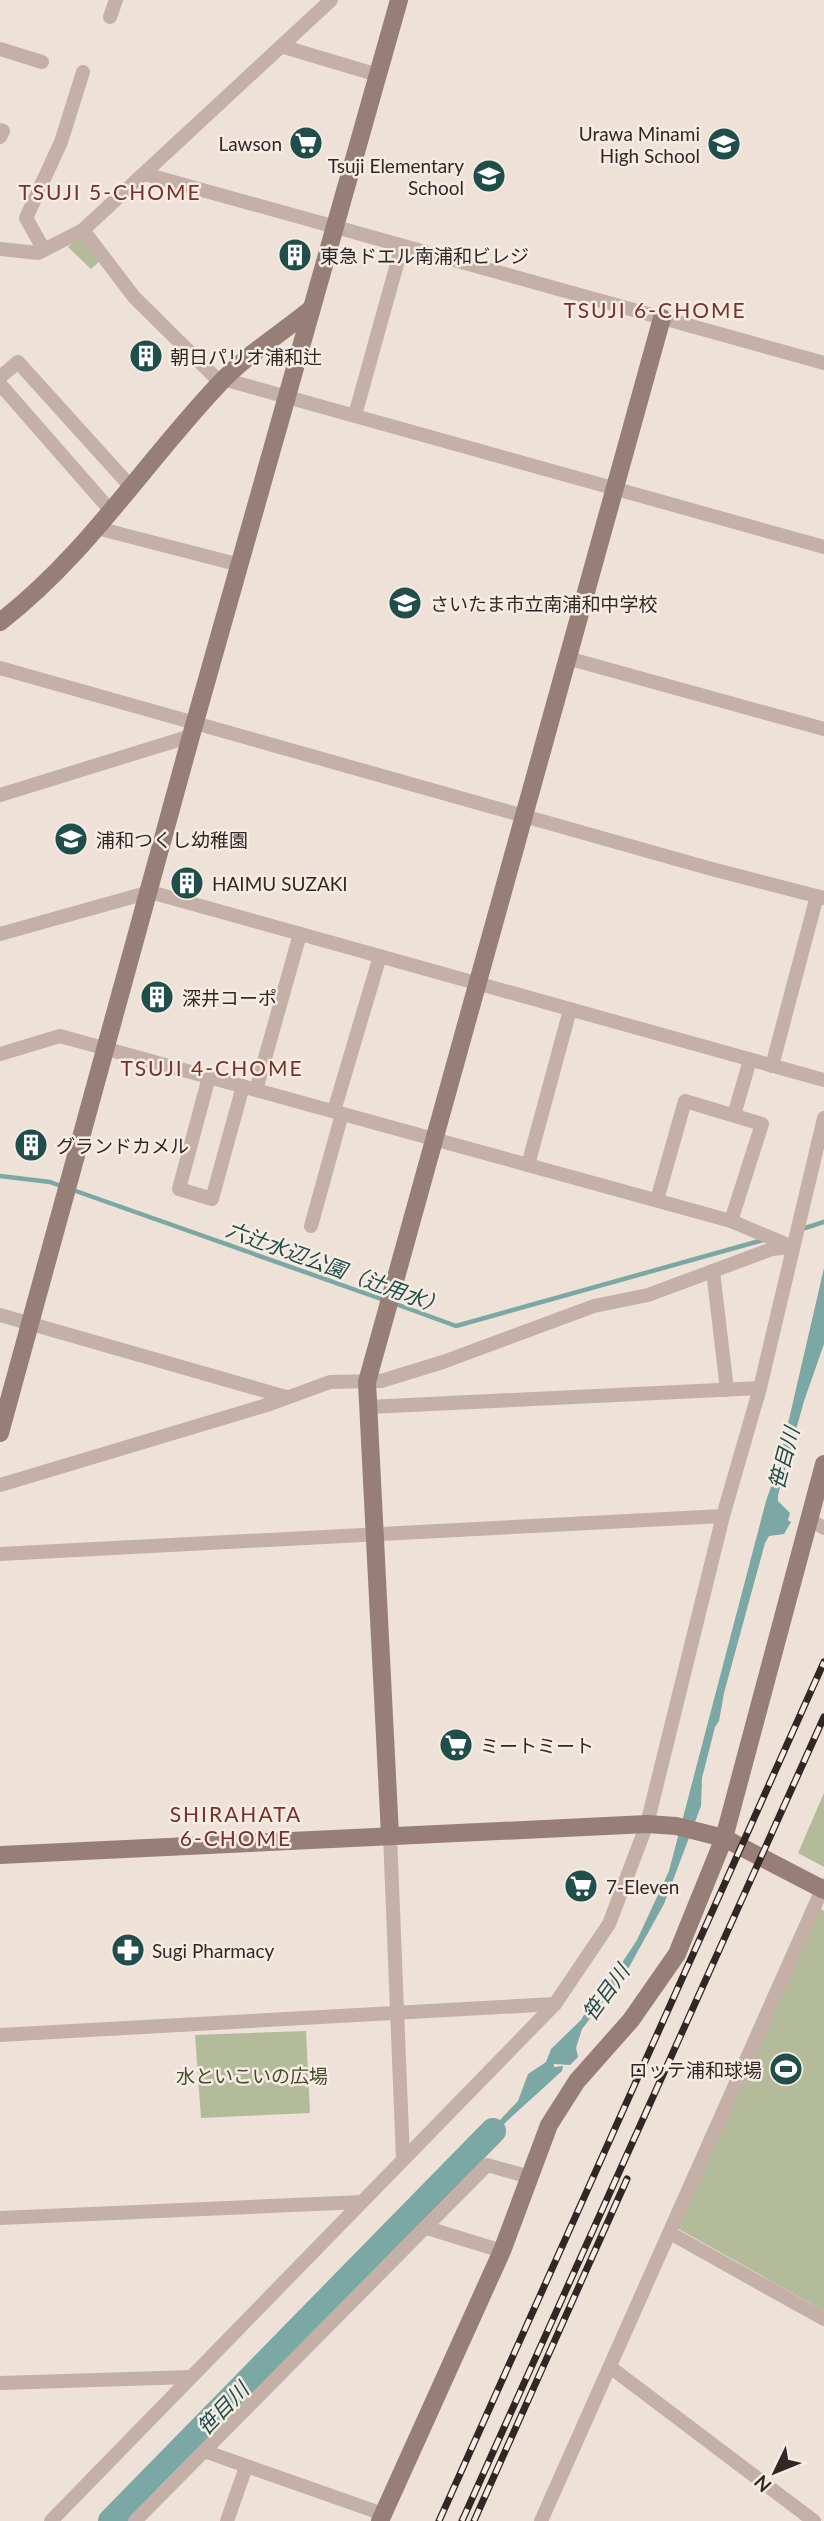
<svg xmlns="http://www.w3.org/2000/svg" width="824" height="2521" font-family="Lato,'Noto Sans JP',sans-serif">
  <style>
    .green { fill: #b4bb9a }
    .water { fill: #7ba7a4 }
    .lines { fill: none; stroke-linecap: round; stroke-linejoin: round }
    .stream { stroke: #7ba7a4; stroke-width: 4.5 }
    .river { stroke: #7ba7a4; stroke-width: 26 }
    .street { stroke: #c4b0a6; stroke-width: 14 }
    .secondary { stroke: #977f78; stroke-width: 18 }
    .rail-casing { stroke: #312826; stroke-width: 7 }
    .rail { stroke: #f6ece4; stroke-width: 4.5; stroke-dasharray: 13; stroke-linecap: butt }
    .labels { text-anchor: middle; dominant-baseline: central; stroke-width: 5; stroke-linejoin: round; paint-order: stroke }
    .poi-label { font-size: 19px; fill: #312826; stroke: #f6ece4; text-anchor: start }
    .park-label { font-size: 19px; fill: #454d2c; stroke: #f6ece4 }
    .neighbourhood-label { font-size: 21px; letter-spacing: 2px; fill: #773128; stroke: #f6ece4 }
    .water-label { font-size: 21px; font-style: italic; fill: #204e4b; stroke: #f6ece4 }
  </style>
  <rect width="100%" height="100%" fill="#eee1d8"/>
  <g class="green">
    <path d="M81,236L100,261L91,269L68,247Z"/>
    <path d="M824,1793V1867L798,1853Z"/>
    <path d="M820,1908L824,1911V2311L677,2228Z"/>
    <path d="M306,2031L310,2113L201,2118L195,2035Z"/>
  </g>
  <path class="water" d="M824,1268V1344L804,1401L778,1495V1501L790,1513L788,1520L791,1522L784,1534L769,1536L765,1543L724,1693L719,1721L715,1727L702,1778L701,1806L664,1904L628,1969L582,2029L576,2048L578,2057L570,2065L554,2064V2067L563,2066L562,2071L507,2121L470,2161L466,2156L518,2101L528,2074L546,2062L551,2049L581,2020L588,2008L595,2004L637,1940L669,1871L766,1501L778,1467Z"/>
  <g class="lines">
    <g class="stream">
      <path d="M0,1176L50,1182L64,1187"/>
      <path d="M73,1190L384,1300"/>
      <path d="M802,1229L824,1222"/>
      <path d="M393,1303L456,1326L763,1240"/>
    </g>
    <path class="river" d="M111,2521L493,2131"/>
    <g class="street">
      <path d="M110,17L116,0"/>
      <path d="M284,47L378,75"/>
      <path d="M0,49L42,62"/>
      <path d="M0,130L3,131L0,137"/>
      <path d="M145,174L824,363"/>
      <path d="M83,230L134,297L220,382"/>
      <path d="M0,249L38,253L83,230L331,0"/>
      <path d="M44,250L26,218L61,142L83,72"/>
      <path d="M0,377L18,362L131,487"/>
      <path d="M223,379L824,547"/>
      <path d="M0,384L111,511"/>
      <path d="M355,415L402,246"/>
      <path d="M97,528L240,565"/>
      <path d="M567,658L824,729"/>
      <path d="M0,668L708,868L824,898"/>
      <path d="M0,795L191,736"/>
      <path d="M0,934L150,892L824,1080"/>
      <path d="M0,1054L60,1036L731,1221L790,1246"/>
      <path d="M772,1066L817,896"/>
      <path d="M209,1077L179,1189L212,1199L243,1086"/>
      <path d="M256,1090L300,934"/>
      <path d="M334,1111L380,956"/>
      <path d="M734,1115L750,1060"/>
      <path d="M528,1165L570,1010"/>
      <path d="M657,1200L685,1101L762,1124L731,1221"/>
      <path d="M311,1226L342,1114"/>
      <path d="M713,1271L727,1390"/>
      <path d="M0,1315L286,1397"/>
      <path d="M368,1407L760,1388"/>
      <path d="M0,1485L270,1404L330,1382L381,1381L443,1362L594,1306L648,1295L772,1249L791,1247"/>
      <path d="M808,1519L824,1528"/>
      <path d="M0,1554L723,1516"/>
      <path d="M390,1835L403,2159"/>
      <path d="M0,2035L555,2004"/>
      <path d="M0,2218L361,2202"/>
      <path d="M427,2228L502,2251"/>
      <path d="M670,2233L824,2319"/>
      <path d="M610,2367L814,2521"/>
      <path d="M0,2383L191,2377"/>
      <path d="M204,2451L487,2165L530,2177"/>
      <path d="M51,2521L555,2004L609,1924L647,1824L723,1516L760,1388L824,1118"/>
      <path d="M135,2521L204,2451L383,2514"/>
      <path d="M227,2521L246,2467"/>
      <path d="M541,2521L824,1885"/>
    </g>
    <g class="secondary">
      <path d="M0,622C87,555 145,462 220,383C246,355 282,333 311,309"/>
      <path d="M0,1433L191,736L399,0"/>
      <path d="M390,1835L367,1382L662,318"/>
      <path d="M0,1855L647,1824L676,1826L724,1838L824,1890"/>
      <path d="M380,2521L502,2251L549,2125L577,2081L631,2020L677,1954L724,1838L824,1464"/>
    </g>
    <defs>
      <g id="rail">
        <path d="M439,2521L824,1662"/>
        <path d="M462,2521L824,1717"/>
        <path d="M474,2521L627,2179"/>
      </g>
    </defs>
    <use href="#rail" class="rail-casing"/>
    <use href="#rail" class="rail"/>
  </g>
  <defs>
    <symbol id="supermarket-disc" viewBox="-11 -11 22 22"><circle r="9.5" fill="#204e4b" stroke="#f6ece4"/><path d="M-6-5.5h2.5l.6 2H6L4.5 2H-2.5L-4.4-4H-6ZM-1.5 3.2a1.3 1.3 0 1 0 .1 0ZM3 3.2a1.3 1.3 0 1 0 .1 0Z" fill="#fff"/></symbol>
    <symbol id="school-disc" viewBox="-11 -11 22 22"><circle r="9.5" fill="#204e4b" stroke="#f6ece4"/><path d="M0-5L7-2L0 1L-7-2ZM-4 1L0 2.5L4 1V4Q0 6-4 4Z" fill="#fff"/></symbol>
    <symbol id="building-disc" viewBox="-11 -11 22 22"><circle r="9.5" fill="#204e4b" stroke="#f6ece4"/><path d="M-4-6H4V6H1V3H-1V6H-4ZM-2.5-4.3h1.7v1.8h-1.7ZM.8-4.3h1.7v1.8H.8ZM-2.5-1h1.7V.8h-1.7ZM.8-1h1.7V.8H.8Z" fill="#fff"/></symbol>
    <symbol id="pharmacy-disc" viewBox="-11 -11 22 22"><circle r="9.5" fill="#204e4b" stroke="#f6ece4"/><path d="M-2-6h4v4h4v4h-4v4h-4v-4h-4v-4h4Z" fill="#fff"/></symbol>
    <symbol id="stadium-disc" viewBox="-11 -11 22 22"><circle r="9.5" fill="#204e4b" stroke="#f6ece4"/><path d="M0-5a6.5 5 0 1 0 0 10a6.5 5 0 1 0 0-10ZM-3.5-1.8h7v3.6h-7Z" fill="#fff"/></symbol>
  </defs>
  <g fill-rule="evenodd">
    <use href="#supermarket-disc" x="287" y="124" width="38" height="38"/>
    <use href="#school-disc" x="705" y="125" width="38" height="38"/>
    <use href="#school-disc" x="470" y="157" width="38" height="38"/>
    <use href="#building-disc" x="276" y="236" width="38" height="38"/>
    <use href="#building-disc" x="127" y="337" width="38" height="38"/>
    <use href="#school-disc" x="386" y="584" width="38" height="38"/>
    <use href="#school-disc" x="52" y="820" width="38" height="38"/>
    <use href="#building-disc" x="168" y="864" width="38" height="38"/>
    <use href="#building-disc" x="138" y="978" width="38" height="38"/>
    <use href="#building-disc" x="12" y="1126" width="38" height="38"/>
    <use href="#supermarket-disc" x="437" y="1726" width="38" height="38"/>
    <use href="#supermarket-disc" x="562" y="1867" width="38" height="38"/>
    <use href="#pharmacy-disc" x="109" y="1931" width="38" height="38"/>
    <use href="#stadium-disc" x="767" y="2050" width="38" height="38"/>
  </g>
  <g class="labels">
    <g class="poi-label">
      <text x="700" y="133" text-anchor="end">Urawa Minami<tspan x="700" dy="22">High School</tspan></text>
      <text x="282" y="143" text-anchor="end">Lawson</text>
      <text x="464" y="165" text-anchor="end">Tsuji Elementary<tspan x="464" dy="22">School</tspan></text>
      <text x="320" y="255">東急ドエル南浦和ビレジ</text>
      <text x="170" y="356">朝日パリオ浦和辻</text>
      <text x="430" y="603">さいたま市立南浦和中学校</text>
      <text x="96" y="839">浦和つくし幼稚園</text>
      <text x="212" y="883">HAIMU SUZAKI</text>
      <text x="182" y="997">深井コーポ</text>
      <text x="56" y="1145">グランドカメル</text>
      <text x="480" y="1745">ミートミート</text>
      <text x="606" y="1886">7-Eleven</text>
      <text x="152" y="1950">Sugi Pharmacy</text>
      <text x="762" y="2069" text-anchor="end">ロッテ浦和球場</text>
    </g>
    <g class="park-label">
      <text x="252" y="2075">水といこいの広場</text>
    </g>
    <g class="neighbourhood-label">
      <text x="110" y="191">TSUJI 5-CHOME</text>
      <text x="655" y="309">TSUJI 6-CHOME</text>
      <text x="212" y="1067">TSUJI 4-CHOME</text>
      <text x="236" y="1813">SHIRAHATA<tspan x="236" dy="24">6-CHOME</tspan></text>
    </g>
    <g class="water-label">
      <text transform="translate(336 1267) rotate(20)">六辻水辺公園（辻用水）</text>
      <text transform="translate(783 1458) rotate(-75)">笹目川</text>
      <text transform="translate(605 1992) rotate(-54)">笹目川</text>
      <text transform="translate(222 2408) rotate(-46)">笹目川</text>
    </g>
  </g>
  <g transform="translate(775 2472) rotate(227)" stroke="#f6ece4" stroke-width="5" paint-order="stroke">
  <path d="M0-5L12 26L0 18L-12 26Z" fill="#312826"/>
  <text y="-10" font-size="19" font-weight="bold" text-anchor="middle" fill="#312826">N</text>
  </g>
</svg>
